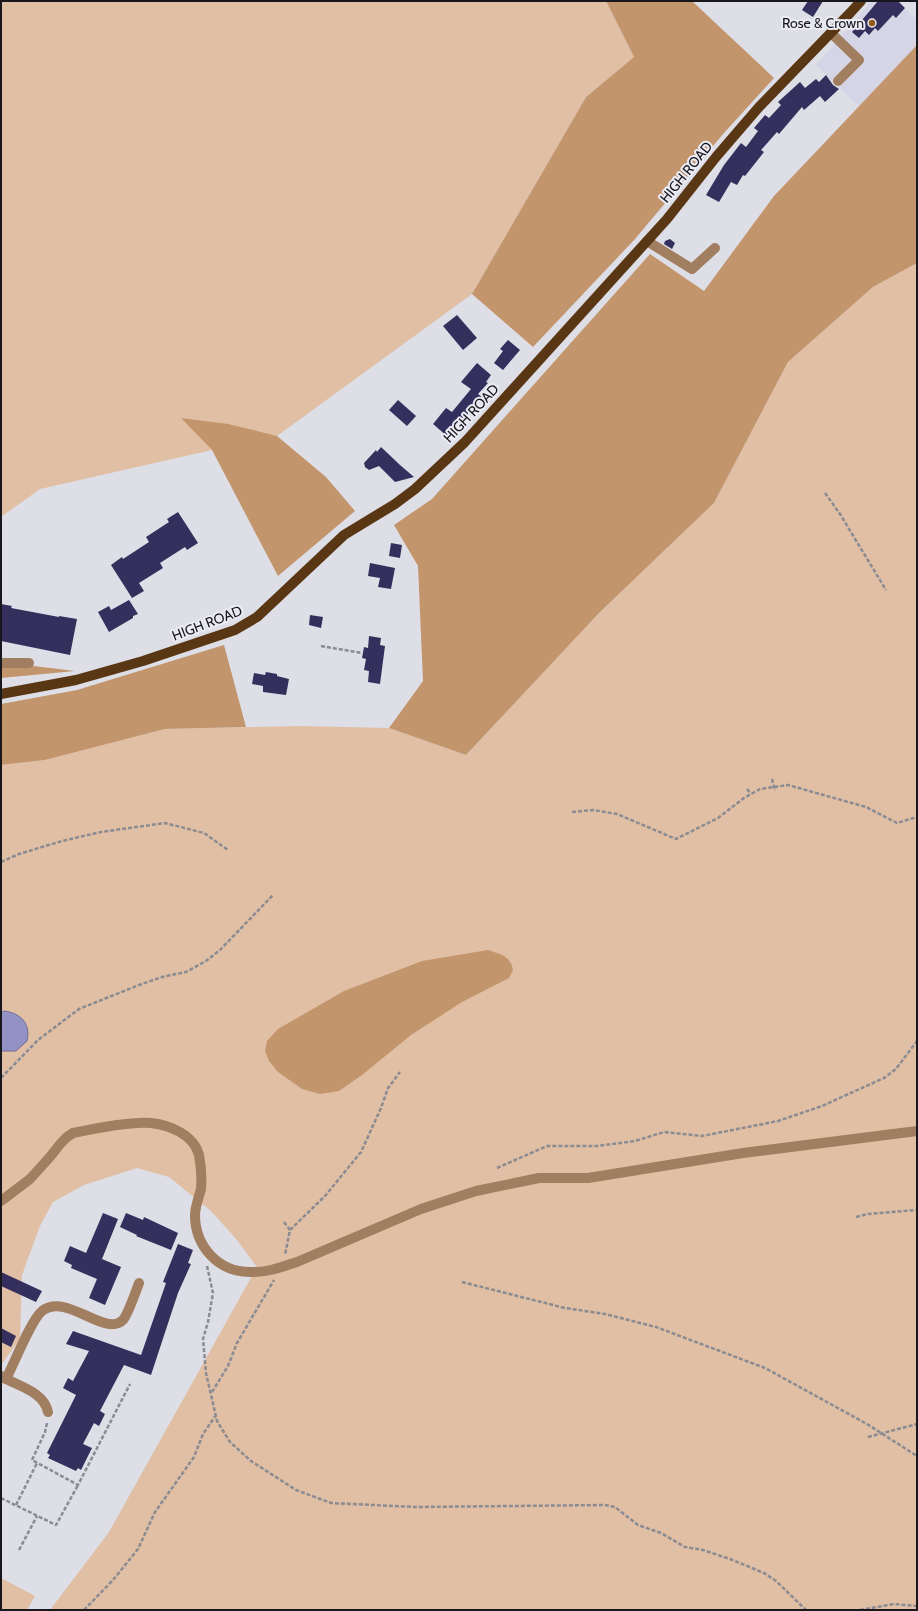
<svg xmlns="http://www.w3.org/2000/svg" width="918" height="1611" font-family="Cabin,sans-serif">
  <style>
    .built { fill: #d5d5e6 }
    .green { fill: #e0bfa4 }
    .forest { fill: #c3956d }
    .water { fill: #9491c6; stroke: #6f6d93 }
    .building { fill: #342f5c }
    .lines { fill: none; stroke-linecap: round; stroke-linejoin: round }
    .path { stroke: #8b8b92; stroke-width: 2.5; stroke-dasharray: 4 2; stroke-linecap: butt }
    .minor { stroke: #a27e60; stroke-width: 10 }
    .major { stroke: #5a3714; stroke-width: 10 }
    .poi-dot { fill: #95591a; stroke: #ebebf5; stroke-width: 1.5 }
    .labels { text-anchor: middle; dominant-baseline: central; stroke-width: 4; stroke-linejoin: round; paint-order: stroke }
    .poi-label { font-size: 14px; fill: #18181c; stroke: #ebebf5; text-anchor: end }
    .street-label { font-size: 14px; fill: #18181c; stroke: #ebebf5 }
  </style>
  <rect width="100%" height="100%" fill="#dedee7"/>
  <path class="built" d="M872,1H896L917,20V45L859,107L816,65Z"/>
  <g class="green">
    <path d="M1,1H606L634,57L586,97L472,294L277,436L182,418L212,450L40,489L1,517Z"/>
    <path d="M917,263V1610H50L109,1532L257,1267L237,1240L211,1211L169,1177L137,1168L84,1185L53,1202L40,1226L22,1275L20,1339L1,1365V765L45,760L165,729L300,726L389,728L466,755L600,612L714,503L788,362L873,287Z"/>
    <path d="M1,1578L35,1596L27,1610H1Z"/>
  </g>
  <g class="forest">
    <path d="M606,1H692L774,78L724,133L635,239L533,347L472,294L586,97L634,57Z"/>
    <path d="M917,45V263L873,287L788,362L714,503L600,612L466,755L389,728L423,681L418,566L394,525L432,499L650,254L704,291L774,196Z"/>
    <path d="M181,418L228,424L277,436L326,477L355,511L278,576L212,450Z"/>
    <path d="M224,645L246,727L165,729L45,760L1,765V704L77,690Z"/>
    <path d="M1,662L75,671L1,678Z"/>
    <path d="M488,950C500,954 511,956 513,970L509,978L462,1002L411,1035L362,1075L339,1091L320,1094L302,1089L278,1072L269,1061L265,1051L267,1041L278,1029L344,991L422,961Z"/>
  </g>
  <path class="water" d="M4,1011C21,1013 31,1024 27,1041L16,1051H1V1013Z"/>
  <g class="building">
    <path d="M808,1H823L813,17L802,10Z"/>
    <path d="M878,1H898L905,8L896,18L893,15L878,31L875,28L869,35L865,31L859,38L852,32Z"/>
    <path d="M826,75L833,85L839,89L825,102L820,96L804,110L802,107L779,134L777,132L761,150L764,152L745,176L743,175L737,185L731,182L719,202L706,195L724,165L741,143L746,147L758,131L754,128L765,115L769,118L781,105L778,102L800,82L805,88L816,79L819,82Z"/>
    <path d="M670,239L675,243L672,249L664,244L665,241Z"/>
    <path d="M457,315L477,338L463,350L443,326Z"/>
    <path d="M508,340L520,350L503,370L494,363L503,351L500,349Z"/>
    <path d="M477,363L491,375L486,382L488,383L478,394L482,397L460,423L459,422L447,436L433,424L446,408L452,412L471,389L461,382Z"/>
    <path d="M398,400L416,416L407,426L389,410Z"/>
    <path d="M381,447L400,465L414,477L395,482L379,466L369,470L365,467L364,463L376,450L377,452Z"/>
    <path d="M178,512L198,543L187,550L185,547L160,563L163,568L139,583L144,591L132,598L111,565L122,557L123,559L149,542L146,537L169,522L167,519Z"/>
    <path d="M391,543L402,545L400,558L389,556Z"/>
    <path d="M370,563L395,568L391,589L378,587L380,578L368,576Z"/>
    <path d="M129,600L138,614L133,616V618L109,632L98,612L109,606L111,610Z"/>
    <path d="M1,604L12,606L11,608L59,617V616L77,619L70,655L1,641Z"/>
    <path d="M310,615L323,617L321,628L309,625Z"/>
    <path d="M369,636L381,638L380,645L385,646L380,684L368,682L369,671L364,670L366,659L362,658L364,647L368,648Z"/>
    <path d="M266,672L277,674V676L289,679L286,695L263,692V686L252,684L254,673L265,675Z"/>
    <path d="M103,1213L118,1219L102,1259L121,1267L105,1305L89,1298L97,1279L71,1268L72,1265L64,1261L70,1246L86,1253Z"/>
    <path d="M126,1213L143,1220L144,1217L178,1233L171,1250L136,1236L137,1235L120,1227Z"/>
    <path d="M178,1244L193,1250L188,1263L191,1264L178,1293L151,1375L124,1365L100,1411L105,1414L99,1426L94,1423L83,1444L92,1448L81,1470L78,1468L76,1471L48,1458L50,1455L47,1453L76,1395L63,1388L68,1378L73,1381L89,1351L66,1344L73,1331L141,1355L166,1283L163,1282Z"/>
    <path d="M1,1272L42,1291L36,1302L1,1286Z"/>
    <path d="M1,1328L16,1336L11,1347L1,1342Z"/>
  </g>
  <g class="lines">
    <g class="path">
      <path d="M825,493L840,514L886,590"/>
      <path d="M321,646L362,653"/>
      <path d="M772,779L775,791"/>
      <path d="M747,789L751,794"/>
      <path d="M572,812L593,810L617,814L676,839L718,818L744,798L760,789L788,785L866,807L897,823L917,817"/>
      <path d="M1,862L19,854L62,841L101,832L165,823L204,833L228,850"/>
      <path d="M1,1078L38,1040L79,1009L139,985L162,977L186,972L206,961L220,950L273,895"/>
      <path d="M497,1168L547,1146H597L635,1141L664,1132L702,1136L778,1121L822,1106L884,1078L896,1069L917,1041"/>
      <path d="M856,1217L868,1214L917,1210"/>
      <path d="M284,1222L290,1230L285,1255"/>
      <path d="M290,1230L325,1196L361,1152L381,1108L388,1088L400,1072"/>
      <path d="M207,1266L213,1293L208,1322L203,1339L206,1373L217,1421L230,1442L251,1461L296,1490L331,1503L415,1507L605,1505L615,1507L638,1525L661,1533L685,1547L703,1550L730,1559L764,1573L776,1581L806,1610"/>
      <path d="M462,1282L565,1308L605,1314L656,1327L765,1368L867,1424L917,1456"/>
      <path d="M212,1392L228,1366L237,1343L274,1280"/>
      <path d="M47,1423L45,1432L32,1460L78,1485L130,1384"/>
      <path d="M868,1437L917,1424"/>
      <path d="M1,1498L56,1525L78,1485"/>
      <path d="M16,1505L37,1463"/>
      <path d="M19,1550L37,1516"/>
      <path d="M84,1610L113,1580L138,1549L155,1512L194,1457L203,1434L216,1415"/>
      <path d="M860,1610L894,1604L917,1606"/>
    </g>
    <g class="minor">
      <path d="M831,33L859,60L838,81"/>
      <path d="M647,241L692,269L715,248"/>
      <path d="M1,663H29"/>
      <path d="M1,1201L30,1179L49,1158L61,1143L67,1137L73,1133C92,1129 133,1121 151,1123C170,1125 194,1135 199,1155C201,1166 202,1178 201,1189C199,1197 195,1207 195,1215C195,1246 218,1272 250,1272C266,1273 282,1267 297,1262L421,1209L476,1191L539,1178H588L743,1153L917,1131"/>
      <path d="M1,1376L6,1379C14,1364 31,1320 42,1311C67,1292 105,1338 123,1320C128,1314 136,1291 139,1283"/>
      <path d="M6,1379C22,1387 44,1393 48,1412"/>
    </g>
    <path class="major" d="M1,694L76,680L143,661L235,630L257,617L344,535L395,504L415,489L465,442L667,219L716,157L759,107L851,12L861,1"/>
  </g>
  <circle class="poi-dot" cx="872" cy="23" r="4"/>
  <g class="labels">
    <g class="poi-label">
      <text x="864" y="23">Rose &amp; Crown</text>
    </g>
    <g class="street-label">
      <text transform="translate(686 172) rotate(-51)">HIGH ROAD</text>
      <text transform="translate(471 413) rotate(-47)">HIGH ROAD</text>
      <text transform="translate(207 623) rotate(-21)">HIGH ROAD</text>
    </g>
  </g>
  <rect width="918" height="1611" fill="none" stroke="#18181c" stroke-width="4"/>
</svg>
